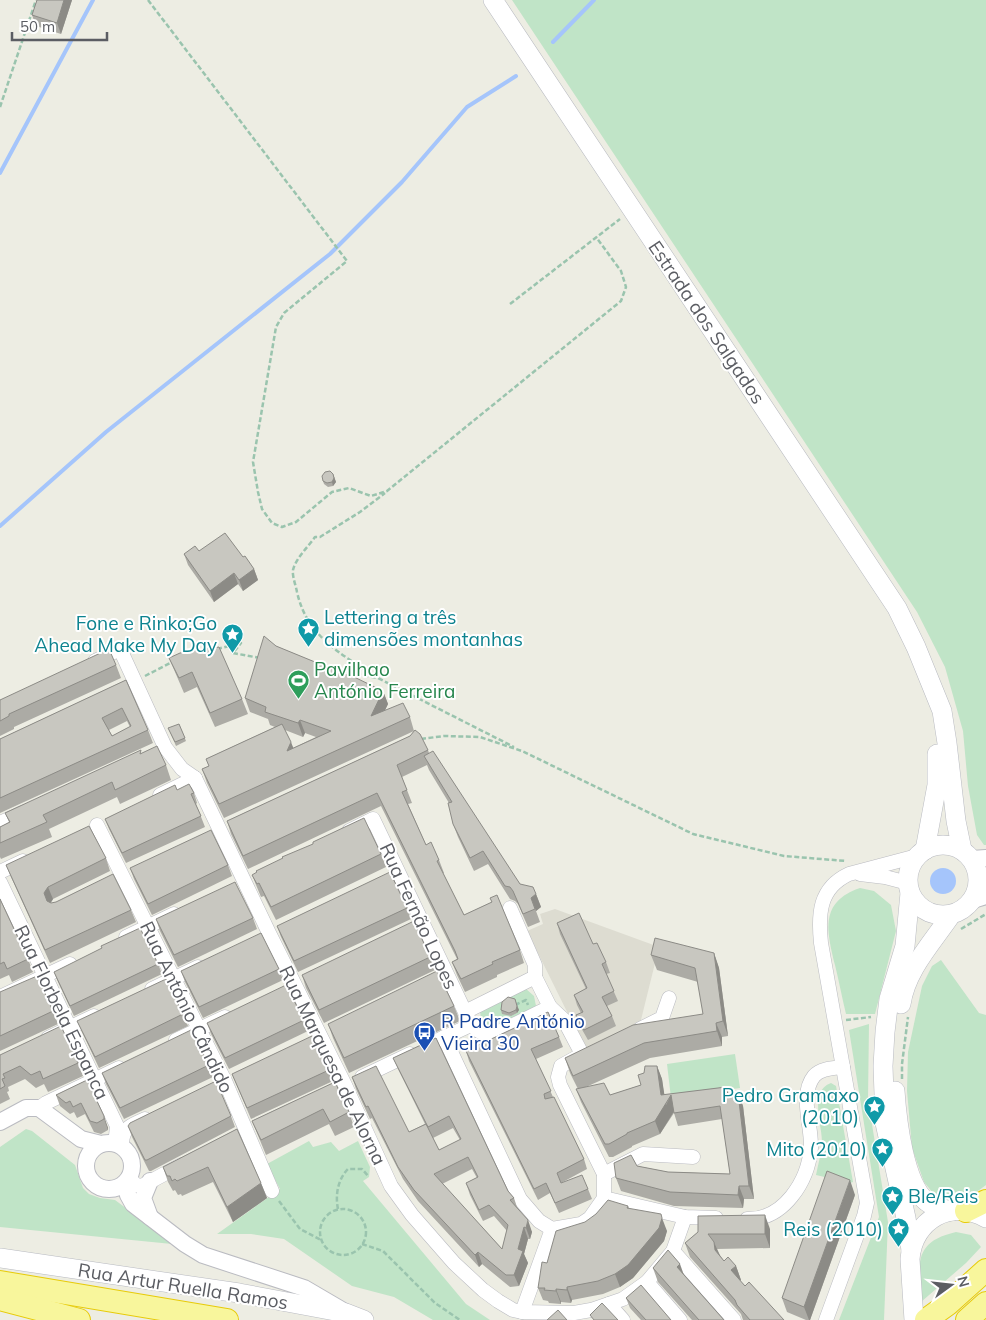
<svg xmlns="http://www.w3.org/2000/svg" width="986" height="1320" font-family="Mulish,sans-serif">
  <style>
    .education { fill: #dddcd1 }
    .green { fill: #c0e4c7 }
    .water { fill: #a5c5fb }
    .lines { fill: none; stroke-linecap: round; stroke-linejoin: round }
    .stream { stroke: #a5c5fb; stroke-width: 4 }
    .minor-casing { stroke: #babbc1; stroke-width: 15 }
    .tertiary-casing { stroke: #babbc1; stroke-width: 18 }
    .secondary-casing { stroke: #b8bac1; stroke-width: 20 }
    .trunk-casing { stroke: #e7cb09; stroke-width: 24 }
    .path { stroke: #9ac4ae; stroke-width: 2.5; stroke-dasharray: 5 2.5; stroke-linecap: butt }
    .minor { stroke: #fff; stroke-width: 14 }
    .tertiary { stroke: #fff; stroke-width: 16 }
    .secondary { stroke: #fff; stroke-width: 19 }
    .trunk { stroke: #f8f69c; stroke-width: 22 }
    .wall { fill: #acaba5; fill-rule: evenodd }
    .shaded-wall { fill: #8c8b86 }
    .building { fill: #c8c7c0; stroke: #8c8b86; fill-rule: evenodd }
    .labels { text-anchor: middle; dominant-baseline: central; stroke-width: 4; stroke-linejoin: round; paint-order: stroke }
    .street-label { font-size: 19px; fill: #5b5d63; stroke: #fff }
    .culture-label { font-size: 19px; fill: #0d838f; stroke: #fff; text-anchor: end }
    .leisure-label { font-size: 19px; fill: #27864d; stroke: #fff; text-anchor: start }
    .transit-label { font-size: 19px; fill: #164399; stroke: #fff; text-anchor: start }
  </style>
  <rect width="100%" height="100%" fill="#edede3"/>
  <path class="education" d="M555,909L659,947L640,1024L585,1048L527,931L543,924L540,914Z"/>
  <g class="green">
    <path d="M512,0H986V845H984L977,835L968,786L963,731L945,667L917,612Z"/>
    <path d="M860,888L874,891L891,905L896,931L875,1014H846C842,998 839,981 835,965C827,931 819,902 860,888Z"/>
    <path d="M941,960L979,1013L986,1015V1185L971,1196L960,1198L942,1197L933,1193L924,1182L912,1148L907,1091L908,1052L922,986L932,966Z"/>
    <path d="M525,988L534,996L536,1006L533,1010L494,1028L486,1027C482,1021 479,1016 481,1009Z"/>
    <path d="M869,1024L868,1100L888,1222L884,1320H839L879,1217L849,1030Z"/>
    <path d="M735,1054L740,1088L671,1098L667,1064Z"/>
    <path d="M831,1083L836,1086L853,1182L850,1183L816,1175C818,1165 821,1154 822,1144C823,1126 808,1091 831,1083Z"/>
    <path d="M26,1129L32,1131L75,1165L83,1188L89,1194L100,1198L115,1200L170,1241L172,1244L0,1227V1147Z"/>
    <path d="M309,1141L313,1147L331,1142L339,1151L358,1141L370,1167L369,1177L363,1181L466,1304L490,1320H433L394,1297L352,1286L284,1239L251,1234H217L280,1189L267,1164Z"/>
    <path d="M956,1232L971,1235L981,1247L966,1263L921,1302C919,1265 912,1242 956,1232Z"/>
  </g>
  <circle class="water" cx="943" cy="881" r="13"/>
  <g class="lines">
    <g class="stream">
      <path d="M553,42L594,0"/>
      <path d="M0,173L93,0"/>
      <path d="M0,526L106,432L330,254L402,182L467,107L516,76"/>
    </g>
    <defs>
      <g id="minor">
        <path d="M95,661L120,649L165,747L182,769L195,778"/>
        <path d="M195,778L269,933L345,1085L391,1186L412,1215L454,1263L483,1290L498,1301L513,1310L522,1312L574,1313L591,1310L623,1299L647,1282L673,1251L685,1217"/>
        <path d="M160,795L195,778"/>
        <path d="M0,823L24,812"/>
        <path d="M97,825L225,1081L272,1191"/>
        <path d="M349,831L373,819L465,1012C473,1028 474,1031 491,1036L550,1007L535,977L465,1012"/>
        <path d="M0,872L23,861"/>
        <path d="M860,874L885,877L908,883"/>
        <path d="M0,882L117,1126L116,1136L114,1143"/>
        <path d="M510,908L535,965V977"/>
        <path d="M126,937L174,914"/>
        <path d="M152,989L198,967"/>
        <path d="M0,997L70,964"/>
        <path d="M550,1007L564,1020L582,1054"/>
        <path d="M640,1029L662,1018L669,998"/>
        <path d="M444,1037L520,1199L539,1221L552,1229L581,1224L590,1218L604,1198V1174L560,1085L558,1077L561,1066L581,1055"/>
        <path d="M48,1038L94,1016"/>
        <path d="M176,1040L225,1017"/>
        <path d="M436,1041L471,1025"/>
        <path d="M362,1077L410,1054"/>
        <path d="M39,1108L46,1103L119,1068"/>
        <path d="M122,1146C122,1127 130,1126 145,1119"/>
        <path d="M604,1174L643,1154L693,1157"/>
        <path d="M129,1178L136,1185L142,1186L181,1165"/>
        <path d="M604,1198L685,1217L716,1218"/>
        <path d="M747,1219C784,1220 808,1181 811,1148C812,1126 799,1095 814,1076C821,1068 834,1068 843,1067"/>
        <path d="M673,1251L734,1320"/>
        <path d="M647,1282L680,1320"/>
        <path d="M609,1304L623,1320"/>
        <path d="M522,1312L552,1229"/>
        <path d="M826,1320L864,1216L867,1203L821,943C818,914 819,888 849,874L917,856"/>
      </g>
      <g id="tertiary">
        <path d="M972,859L986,858"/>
        <path d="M973,900L986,896"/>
        <path d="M0,1122L26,1108H39L81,1139L101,1144"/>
        <circle cx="109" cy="1166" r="23"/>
        <path d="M150,1181L143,1198L150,1217"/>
        <path d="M125,1183L128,1195L133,1204L185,1244L203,1255L304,1288L345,1312"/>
      </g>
      <g id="secondary">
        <path d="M493,0L897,608L916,647L942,711L947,743L956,821L962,850"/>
        <circle cx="943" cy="880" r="35"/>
        <path d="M925,850L937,785V754"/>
        <path d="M910,893L905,946L889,999L885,1032L883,1066L885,1123L906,1218L911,1250"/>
        <path d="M901,1004C906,970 932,943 951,915"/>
        <path d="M895,1091C897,1120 904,1184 927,1202C934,1208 943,1209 952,1211"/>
        <path d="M0,1258L239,1293L346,1313L364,1320"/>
        <path d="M914,1320L910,1259C913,1220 951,1198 986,1218"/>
      </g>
      <g id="trunk">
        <path d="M966,1211L986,1201"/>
        <path d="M0,1282L227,1320"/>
        <path d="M0,1299L79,1320"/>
        <path d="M926,1320L948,1304L986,1270"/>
        <path d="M967,1320L986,1303"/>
      </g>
    </defs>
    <use href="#minor" class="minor-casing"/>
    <use href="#tertiary" class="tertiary-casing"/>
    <use href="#secondary" class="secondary-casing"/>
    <use href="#trunk" class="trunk-casing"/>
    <g class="path">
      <path d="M148,0L347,261L284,313L276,327L253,462L258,492L262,509L272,523L282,527L296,522L332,492L349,488L371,496L387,491L621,301L626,287L621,271L596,237"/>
      <path d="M0,107L36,0"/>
      <path d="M510,304L620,219"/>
      <path d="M217,649L241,643L233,653L260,658"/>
      <path d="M334,670L378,678L514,747"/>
      <path d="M145,676L174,661"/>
      <path d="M377,677C341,654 307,637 297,592C296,586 292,576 293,570C296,558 308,547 315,537H320L360,512L385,493"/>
      <path d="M421,739L444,736L480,737L522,751L693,834L784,856L846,861"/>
      <path d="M961,929L986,914"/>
      <path d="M515,1005L526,1000L528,1005"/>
      <path d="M846,1020L871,1017"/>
      <path d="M902,1079V1064L908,1017"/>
      <path d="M279,1201L300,1229L321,1240"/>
      <path d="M338,1209C335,1195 338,1179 348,1169H362L369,1177"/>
      <circle cx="343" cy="1232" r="23"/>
      <path d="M362,1244L383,1251L435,1303L460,1320"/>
    </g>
    <use href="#minor" class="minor"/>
    <use href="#tertiary" class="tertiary"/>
    <use href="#secondary" class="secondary"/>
    <use href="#trunk" class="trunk"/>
  </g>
  <g class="wall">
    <path d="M37,0H72L61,34L36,26L32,15Z"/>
    <path d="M334,477L336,482L333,486L328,487L324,484L323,481Z"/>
    <path d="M199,551L243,557L254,569L258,580L243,591L238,584L214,602L188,565L184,554Z"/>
    <path d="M276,646L383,691L388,704L385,710L410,717L414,731L428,750L429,753L520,884L536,894L541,907L536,911L540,922L528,927L518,904L515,901L510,899L488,864L474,871L458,837L453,824L449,803L429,770L427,765L402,777L412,803L408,804L426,845L439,860L444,873H443L464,915L492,902L490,898L520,950L524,963L497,975V977L465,992L457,975L452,962L457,959L381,806L248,869L231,834L227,821L410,736L414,731L224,818L207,783L202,769L209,766L206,759L275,727L270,725L268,719L250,712L245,698ZM285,730L303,737L305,733L316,737L293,748Z"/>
    <path d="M169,658L242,699L248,714L215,727L197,687L184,693Z"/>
    <path d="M116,665L121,678L14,727V729L0,736V700Z"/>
    <path d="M126,680L148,730L153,743L0,813V739ZM127,721L130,727L112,736L109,730Z"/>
    <path d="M179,724L186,741L176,746L170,732Z"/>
    <path d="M142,753L166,765L171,780L120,804L117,797L49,829L52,837L1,859L0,857V827L9,822L5,813Z"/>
    <path d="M177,790L194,793L197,803L196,804L205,827L126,863L109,829L105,819Z"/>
    <path d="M381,854L386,867L276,920L264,896L261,897L252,875Z"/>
    <path d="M106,858L110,871L53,899L51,903L131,910L136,922L50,963L11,877L6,865Z"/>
    <path d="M228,865L232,876L152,915L134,879L130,868Z"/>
    <path d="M0,899L28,959L33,972L12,982L9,975L0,979Z"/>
    <path d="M407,908L411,919L298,972L281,937L277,926Z"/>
    <path d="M253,918L257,929L178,967L160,931L156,919Z"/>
    <path d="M557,923L593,944L606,962L610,973L606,974L618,1001L607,1006L612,1016L616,1026L588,1040L580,1026L576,1015L581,1013L577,1005L574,995L586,989L560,934Z"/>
    <path d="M714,953L719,968L728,1036L722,1037V1046L650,1058L586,1087L610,1095L641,1085L657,1066L662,1079L664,1095L726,1087L729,1095L738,1093L743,1106L754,1199H744L743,1208L674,1206L621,1191L616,1178L637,1166L668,1172L730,1174L722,1119L678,1126L674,1113L660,1134L632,1146V1147L613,1157H609L581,1102L576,1089H578L570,1073L565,1058L703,1014L698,982L657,970L651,955Z"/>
    <path d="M430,957L435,970L324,1023L306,988L302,975Z"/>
    <path d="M158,964L162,974L74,1016L58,982L54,972Z"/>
    <path d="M279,969L283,980L203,1018L185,982L181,971Z"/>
    <path d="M0,992L53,1011L58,1024L0,1051Z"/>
    <path d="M515,999L519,1010L517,1013L511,1016L502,1014L501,1010Z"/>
    <path d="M454,1006L460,1021L349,1073L333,1038L328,1024Z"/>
    <path d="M183,1014L188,1026L99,1068L82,1032L77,1021Z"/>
    <path d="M304,1020L308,1031L229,1069L211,1034L207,1023Z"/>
    <path d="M559,1037L563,1047L536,1059L553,1097L584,1159L587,1169L561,1183L588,1189L592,1199L559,1213L550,1193L538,1200L469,1061L466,1051Z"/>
    <path d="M436,1038L508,1191L514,1198L517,1207L532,1232L530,1239H528L524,1254L528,1263L519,1286L510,1287L482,1264L479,1267L418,1201L403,1179L372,1118L370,1119L356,1089L352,1077L409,1132L425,1124L398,1069L393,1058ZM453,1128L460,1140L439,1150L433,1138ZM472,1169L477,1178L466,1183L470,1195L483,1221L494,1216L507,1231L502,1249L442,1184Z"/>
    <path d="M0,1055L78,1063L83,1076L48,1092L44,1084L36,1088L25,1079L8,1087L9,1091L7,1092L10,1099L0,1104Z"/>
    <path d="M209,1065L213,1077L124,1119L106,1084L102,1073Z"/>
    <path d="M329,1070L333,1081L251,1119L232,1074Z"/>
    <path d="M87,1080L108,1128V1130L101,1134L94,1132L85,1114L77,1118L74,1112L70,1114L60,1106L56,1095Z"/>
    <path d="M335,1082L349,1112L354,1127L335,1136L329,1124L266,1155L252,1121Z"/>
    <path d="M231,1116L235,1127L151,1171H149L132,1137L128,1126Z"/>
    <path d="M237,1129L267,1198L233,1222L213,1182L182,1196L181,1194L178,1195L175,1190L173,1191L168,1182L163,1167Z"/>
    <path d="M855,1195L810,1320H806L787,1312L782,1298Z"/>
    <path d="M628,1206L629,1208L667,1231L664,1241L633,1278L620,1287L603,1294L572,1300L571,1303L561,1302V1304L549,1303L548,1301L543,1300L538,1288L547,1263Z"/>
    <path d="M770,1229V1248L717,1249L720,1255L724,1261L736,1266L741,1280L740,1281L745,1286L784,1320H743L741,1314L690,1257L685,1243L698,1232Z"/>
    <path d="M653,1268L684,1275L724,1320H692L658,1282Z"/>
    <path d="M626,1298L671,1320H641L630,1308Z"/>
  </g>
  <g class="shaded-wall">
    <path d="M64,0H72L61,34L57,23Z"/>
    <path d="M333,474L336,482L333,486L332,482Z"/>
    <path d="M254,569L258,580L243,591L239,580Z"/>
    <path d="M234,573L238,584L214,602L210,591Z"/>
    <path d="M383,691L388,704L376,729L371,716Z"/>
    <path d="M300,720L305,733L303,737L298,723Z"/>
    <path d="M291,742L296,755L287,751Z"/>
    <path d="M48,887L53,899L48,906L44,893Z"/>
    <path d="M536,894L541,907L536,911L531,898Z"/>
    <path d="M714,953L719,968L728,1036L723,1021Z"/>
    <path d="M517,1006L519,1010L517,1013L516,1010Z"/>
    <path d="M716,1023L722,1037V1046L717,1031Z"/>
    <path d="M657,1066L662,1079L666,1105L671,1095L676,1108L660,1134L655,1121L661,1095Z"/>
    <path d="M738,1093L743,1106L754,1199L749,1186Z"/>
    <path d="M104,1116L108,1128V1130L104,1119Z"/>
    <path d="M850,1180L855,1195L810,1320H809L804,1307Z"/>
    <path d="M261,1183L267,1198L233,1222L227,1207Z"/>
    <path d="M739,1186L744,1199L743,1208L738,1195Z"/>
    <path d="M765,1215L770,1229V1248L765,1234Z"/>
    <path d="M662,1218L667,1231L664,1241L633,1278L620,1287L615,1274Z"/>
    <path d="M528,1220L532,1232L530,1239L526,1228Z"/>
    <path d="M524,1227L528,1239L524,1254L528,1263L519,1286L514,1275L518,1249Z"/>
    <path d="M714,1242L720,1256L715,1250Z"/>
    <path d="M478,1252L482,1264L479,1267L475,1255Z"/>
    <path d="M680,1264L685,1278L677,1267Z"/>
    <path d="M736,1266L741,1280L736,1284L731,1270Z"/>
    <path d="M567,1287L572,1300L571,1303L567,1290Z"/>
    <path d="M556,1289L561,1302V1304L556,1291Z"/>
  </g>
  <g class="building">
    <path d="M37,0H64L57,23L32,15Z"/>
    <path d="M330,471L333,474L334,478L332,482L327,483L323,481L322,476L325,472Z"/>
    <path d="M225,533L243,557L245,556L254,569L239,580L234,573L210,591L184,554L195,546L199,551Z"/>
    <path d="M264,636L276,646L349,676L350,675L383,691L371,716L403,703L410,717L219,804L202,769L209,766L206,759L282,724L291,742L287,751L331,731L300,720L298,723L265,712L266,707L245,698Z"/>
    <path d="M219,647L242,699L210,713L192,672L179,678L169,658L180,653Z"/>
    <path d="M109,649L116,665L9,714V716L0,721V700Z"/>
    <path d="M126,680L148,730L0,798V739ZM122,708L131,726L112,736L102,718Z"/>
    <path d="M179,724L185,738L175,742L168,728Z"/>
    <path d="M415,730L420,734L428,750L397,765L407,790L402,792L426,845L431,842L439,860L437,861L464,915L492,902L490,898L497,895L520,950L492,962L493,964L461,979L452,962L458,959L455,951L377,793L243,856L227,821L410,736Z"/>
    <path d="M157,746L166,765L115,790L112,782L43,815L47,822L0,843V827L10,822L5,813L141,750L140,754Z"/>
    <path d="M433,751L520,884L533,887L536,894L531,898L535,909L523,914L513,891L510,887L505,886L483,851L470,858L453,824L448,803L452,802L424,756Z"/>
    <path d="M189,784L194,793L191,794L201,816L122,853L105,819L175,785L177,790Z"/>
    <path d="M364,818L381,854L271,907L259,883L257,884L252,875L257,872L256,871L283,858L282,857L313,844V842Z"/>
    <path d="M89,826L106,858L48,887L44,893L47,901L51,903L56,902L113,874L131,910L45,950L6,865Z"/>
    <path d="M211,830L228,865L148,904L130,868Z"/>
    <path d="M390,872L407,908L294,961L277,926Z"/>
    <path d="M235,882L253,918L174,955L156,919Z"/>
    <path d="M0,899L28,959L7,969L4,962L0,964Z"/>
    <path d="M579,913L593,944L597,943L606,962L602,964L614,991L602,997L612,1016L584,1030L576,1015L583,1012L574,995L587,988L557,923Z"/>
    <path d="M414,921L430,957L319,1010L302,975Z"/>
    <path d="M140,928L158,964L70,1006L54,972L102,948L101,946Z"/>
    <path d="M261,933L279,969L199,1007L181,971Z"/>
    <path d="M655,938L714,953L723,1021L716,1023L717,1031L644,1043L573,1076L565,1058L633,1025L703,1014L695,968L651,955Z"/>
    <path d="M437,971L454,1006L344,1058L328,1024Z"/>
    <path d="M37,976L53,1011L0,1036V992Z"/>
    <path d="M166,979L183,1014L95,1057L77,1021Z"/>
    <path d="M286,985L304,1020L225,1058L207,1023Z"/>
    <path d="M508,997L515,999L517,1006L516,1010L509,1013L501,1010L502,1002Z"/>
    <path d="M548,1012L559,1037L531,1049L551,1091L544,1094L545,1099L554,1097L584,1159L557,1173L561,1183L582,1175L588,1189L555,1203L546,1183L534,1189L466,1051Z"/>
    <path d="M61,1026L78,1063L43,1079L40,1071L31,1075L20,1066L3,1074L5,1078L2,1079L5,1086L0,1089V1055Z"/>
    <path d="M191,1030L209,1065L120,1108L102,1073Z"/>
    <path d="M312,1036L329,1070L247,1108L232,1074Z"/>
    <path d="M436,1038L508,1191L514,1198L510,1200L528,1220L526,1228L524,1227L518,1249L523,1251L514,1275H506L478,1252L475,1255L414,1190L398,1167L368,1106L366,1107L352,1077L376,1066L409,1132L426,1124L439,1150L461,1139L449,1116L428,1127L393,1058ZM468,1157L478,1177L466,1183L479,1210L489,1205L508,1225L502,1249L434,1174Z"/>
    <path d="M645,1066H657L661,1095L726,1087L728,1095L738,1093L749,1186H739L738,1195L670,1192L616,1178L614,1163L631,1155L637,1166L668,1172L730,1174L720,1106L674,1113L671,1095L655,1121L627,1133V1134L609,1144H605L576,1089L604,1083L610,1095L641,1085L638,1075L644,1073Z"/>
    <path d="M87,1080L104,1116V1119L97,1123L90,1121L81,1103L73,1107L70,1101L66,1103L56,1095Z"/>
    <path d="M216,1081L231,1116L147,1160H145L128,1126L130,1123Z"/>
    <path d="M335,1082L349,1112L330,1122L323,1109L261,1140L252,1121Z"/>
    <path d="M237,1129L261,1183L227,1207L208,1167L177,1181L175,1179L172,1181L170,1176H167L163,1167Z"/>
    <path d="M827,1171L850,1180L804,1307L782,1298Z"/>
    <path d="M608,1200L628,1206L627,1208L661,1214L662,1218L659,1228L628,1265L615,1274L598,1281L567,1287V1290L556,1289V1291L544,1290L545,1288H538L542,1262L547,1263L556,1231L585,1222L596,1214Z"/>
    <path d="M765,1215V1234H708L714,1242L715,1250L724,1261L728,1257L736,1266L731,1270L745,1286L749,1282L784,1320H750L737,1305L735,1300L685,1243L698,1232V1216Z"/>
    <path d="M668,1250L680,1264L677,1267L724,1320H699L653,1268Z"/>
    <path d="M641,1285L671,1320H646L626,1298Z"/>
    <path d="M602,1303L618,1320H594L590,1315Z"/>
    <path d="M558,1310L567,1320H547Z"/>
  </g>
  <defs>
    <symbol id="sight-pin" viewBox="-11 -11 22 30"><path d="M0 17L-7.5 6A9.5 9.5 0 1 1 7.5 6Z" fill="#0f9aa8" stroke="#fff"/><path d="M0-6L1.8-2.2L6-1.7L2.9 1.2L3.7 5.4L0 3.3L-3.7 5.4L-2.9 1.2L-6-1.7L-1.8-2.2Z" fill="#fff"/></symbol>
    <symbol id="stadium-pin" viewBox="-11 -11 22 30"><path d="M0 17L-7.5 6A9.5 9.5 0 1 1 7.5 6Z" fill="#2e9e5b" stroke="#fff"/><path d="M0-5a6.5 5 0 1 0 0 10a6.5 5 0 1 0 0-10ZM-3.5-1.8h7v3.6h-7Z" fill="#fff"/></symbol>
    <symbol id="bus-pin" viewBox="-11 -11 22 30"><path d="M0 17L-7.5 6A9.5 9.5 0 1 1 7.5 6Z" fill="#1a4fb4" stroke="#fff"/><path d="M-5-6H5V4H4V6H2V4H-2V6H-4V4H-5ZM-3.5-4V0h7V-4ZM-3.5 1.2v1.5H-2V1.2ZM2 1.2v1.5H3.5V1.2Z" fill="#fff"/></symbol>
  </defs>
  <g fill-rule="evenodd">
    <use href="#sight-pin" x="296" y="616" width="25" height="34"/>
    <use href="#sight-pin" x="220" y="622" width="25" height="34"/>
    <use href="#stadium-pin" x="286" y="668" width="25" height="34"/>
    <use href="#bus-pin" x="412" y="1020" width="25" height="34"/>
    <use href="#sight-pin" x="862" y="1094" width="25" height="34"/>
    <use href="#sight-pin" x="870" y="1136" width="25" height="34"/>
    <use href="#sight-pin" x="880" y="1184" width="25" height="34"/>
    <use href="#sight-pin" x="886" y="1216" width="25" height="34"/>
  </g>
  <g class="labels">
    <g class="street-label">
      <text transform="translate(707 322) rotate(56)">Estrada dos Salgados</text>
      <text transform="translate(419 916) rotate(65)">Rua Fernão Lopes</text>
      <text transform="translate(187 1007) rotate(64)">Rua António Cândido</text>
      <text transform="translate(62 1012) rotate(64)">Rua Florbela Espanca</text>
      <text transform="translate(333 1065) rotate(64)">Rua Marquesa de Alorna</text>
      <text transform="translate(183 1286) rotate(9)">Rua Artur Ruella Ramos</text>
    </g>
    <g class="culture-label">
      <text x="324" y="617" text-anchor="start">Lettering a três<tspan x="324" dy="22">dimensões montanhas</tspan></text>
      <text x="217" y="623">Fone e Rinko;Go<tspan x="217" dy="22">Ahead Make My Day</tspan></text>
      <text x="859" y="1095">Pedro Gramaxo<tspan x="859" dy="22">(2010)</tspan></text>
      <text x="867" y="1149">Mito (2010)</text>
      <text x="908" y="1196" text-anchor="start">Ble/Reis</text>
      <text x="883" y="1229">Reis (2010)</text>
    </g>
    <g class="leisure-label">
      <text x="314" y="669">Pavilhao<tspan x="314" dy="22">António Ferreira</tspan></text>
    </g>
    <g class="transit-label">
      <text x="441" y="1021">R Padre António<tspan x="441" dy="22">Vieira 30</tspan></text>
    </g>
  </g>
  <g transform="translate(951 1285) rotate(75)" stroke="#ffffff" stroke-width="4" paint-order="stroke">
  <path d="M0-4L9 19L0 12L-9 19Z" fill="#5b5d63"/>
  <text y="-8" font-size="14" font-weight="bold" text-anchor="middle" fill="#5b5d63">N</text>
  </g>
  <path d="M12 32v8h95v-8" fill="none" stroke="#5b5d63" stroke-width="2.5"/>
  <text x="20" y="32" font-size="15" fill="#5b5d63" stroke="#ffffff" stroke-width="4" paint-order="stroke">50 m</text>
</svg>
